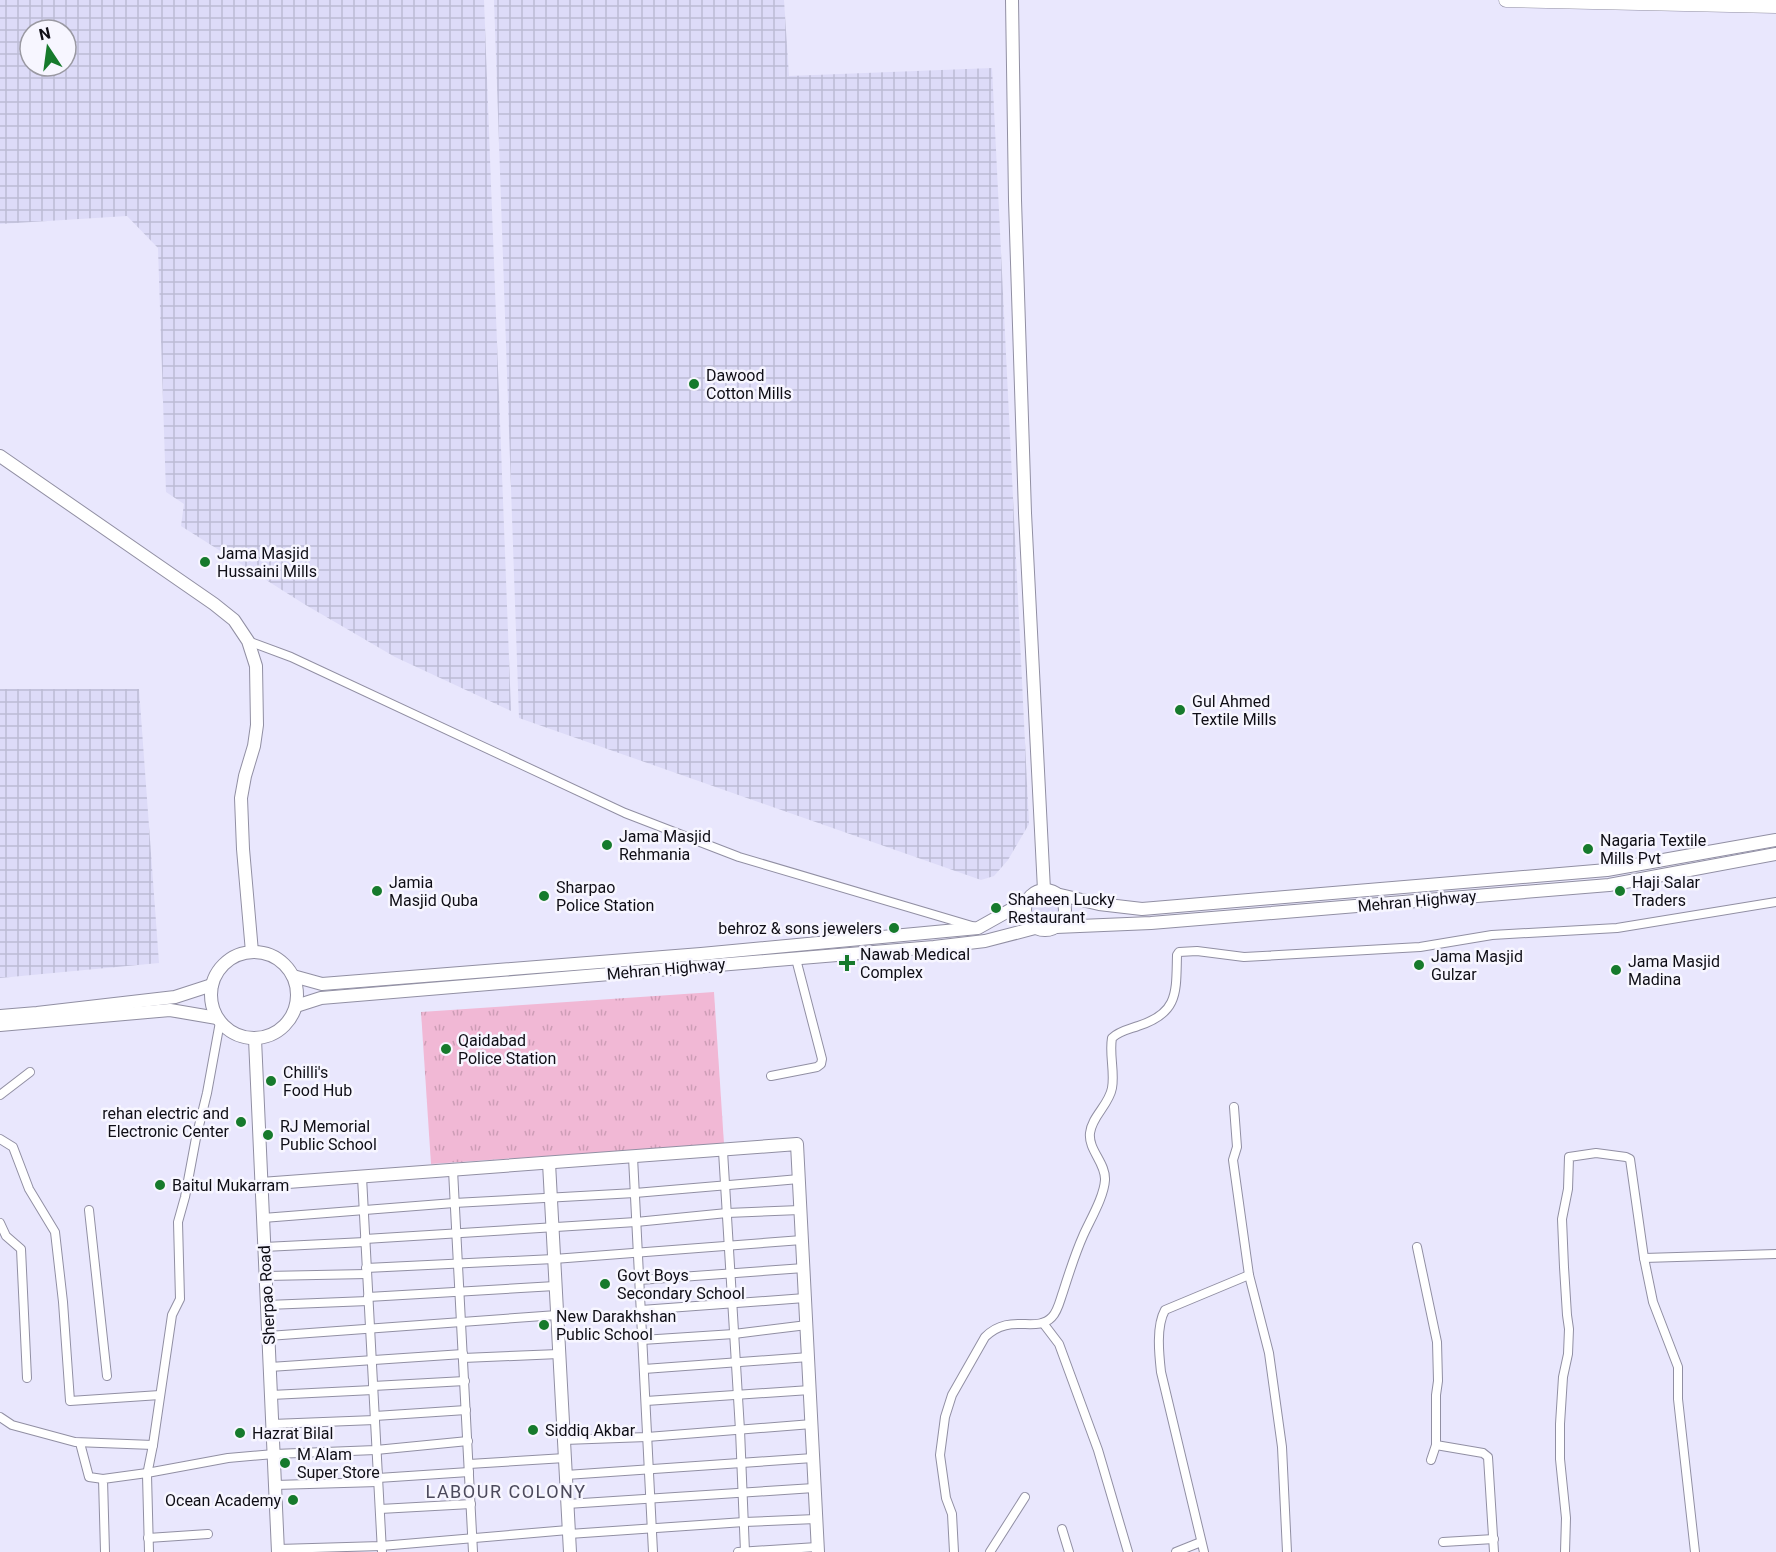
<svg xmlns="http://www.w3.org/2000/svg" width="1776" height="1552" font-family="Roboto,sans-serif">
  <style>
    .built { fill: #dddbf8 }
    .industrial { fill: url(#industrial-grid); fill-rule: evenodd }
    .park { fill: url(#park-tufts) }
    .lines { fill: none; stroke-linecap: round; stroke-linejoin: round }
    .street-casing { stroke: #918fa3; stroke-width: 10 }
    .secondary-casing { stroke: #918fa3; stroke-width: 14 }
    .primary-casing { stroke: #918fa3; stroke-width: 15 }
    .street { stroke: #fff; stroke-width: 8 }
    .secondary { stroke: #fff; stroke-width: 12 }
    .primary { stroke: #fff; stroke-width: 14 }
    .poi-dot { fill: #167a2c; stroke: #f7f6ff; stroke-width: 2 }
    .labels { text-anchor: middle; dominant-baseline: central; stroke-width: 5; stroke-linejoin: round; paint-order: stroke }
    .poi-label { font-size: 16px; fill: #0f0e16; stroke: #f7f6ff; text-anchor: start }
    .street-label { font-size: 16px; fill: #0f0e16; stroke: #f7f6ff }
    .neighbourhood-label { font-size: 18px; letter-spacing: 1.5px; fill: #4c4a5c; stroke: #f7f6ff }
  </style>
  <defs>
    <pattern id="industrial-grid" width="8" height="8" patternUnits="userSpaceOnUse" patternTransform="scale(1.5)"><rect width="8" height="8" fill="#dddbf8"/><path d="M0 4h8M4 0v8" fill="none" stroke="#bcbbd4"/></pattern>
    <pattern id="park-tufts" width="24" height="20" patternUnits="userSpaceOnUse" patternTransform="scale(1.5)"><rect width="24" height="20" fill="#f1b8d5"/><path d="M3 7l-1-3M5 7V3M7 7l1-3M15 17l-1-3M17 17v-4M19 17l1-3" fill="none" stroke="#cd9db6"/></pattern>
  </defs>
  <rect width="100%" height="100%" fill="#e9e7fd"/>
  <circle class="built" cx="1045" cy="911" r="14"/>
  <g class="industrial">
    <path d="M0,0H484L511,711L395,657L304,604L181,526L184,504L166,492L158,248L127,216L0,224ZM30,30H66V66H30Z"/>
    <path d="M494,0H784L789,76L992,68L1029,824L1008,860L994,876L981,880L519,718Z"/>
    <path d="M0,689H139L159,963L0,978Z"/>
  </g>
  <path class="park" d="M714,992L724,1144L431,1164L421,1012Z"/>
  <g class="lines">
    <defs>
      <g id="street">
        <path d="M248,641L291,657L625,813L739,857L972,926"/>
        <path d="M771,1076L817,1067L821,1064L822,1059L796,959"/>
        <path d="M0,1095L30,1072"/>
        <path d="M1234,1107L1237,1147L1233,1160L1249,1275L1269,1353L1282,1447L1287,1552"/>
        <path d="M0,1139L13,1147L29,1189L55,1232L63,1302L70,1401L160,1395"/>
        <path d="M723,1151L740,1430L745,1552"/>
        <path d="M633,1157L653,1552"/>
        <path d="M453,1170L473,1552"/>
        <path d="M362,1177L382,1552"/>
        <path d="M89,1210L107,1376"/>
        <path d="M263,1218L454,1203L635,1193L799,1179"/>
        <path d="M0,1223L6,1236L21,1249L27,1378"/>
        <path d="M365,1239L636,1222L727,1213L800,1210"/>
        <path d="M264,1247L365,1242"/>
        <path d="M1417,1247L1437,1342L1438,1381L1436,1395V1445L1431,1460"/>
        <path d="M1644,1258L1776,1254"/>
        <path d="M366,1268L554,1259L802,1240"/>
        <path d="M266,1276L367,1274"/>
        <path d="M639,1280L804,1268"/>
        <path d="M368,1297L555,1286"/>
        <path d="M267,1305L368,1301"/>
        <path d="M641,1310L805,1298"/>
        <path d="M1043,1323L1059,1344L1098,1450L1128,1552"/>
        <path d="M268,1336L557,1315"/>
        <path d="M642,1340L734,1334L807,1325"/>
        <path d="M463,1358L559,1354"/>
        <path d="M270,1367L463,1354"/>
        <path d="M644,1369L809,1357"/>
        <path d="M373,1386L465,1381"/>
        <path d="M271,1395L373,1390"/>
        <path d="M646,1401L810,1390"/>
        <path d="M375,1416L466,1410"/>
        <path d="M0,1417L12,1425L75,1442L153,1445"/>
        <path d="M272,1424L375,1420"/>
        <path d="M564,1440L647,1437L812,1424"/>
        <path d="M80,1443L89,1477L103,1479"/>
        <path d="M1436,1445L1483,1453L1488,1457L1494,1552"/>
        <path d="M469,1464L565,1458"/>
        <path d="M566,1475L813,1458"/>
        <path d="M378,1478L469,1472"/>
        <path d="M275,1485L378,1482"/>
        <path d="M567,1504L814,1488"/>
        <path d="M380,1509L471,1504"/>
        <path d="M1062,1529L1069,1552"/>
        <path d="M569,1534L744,1522L816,1519"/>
        <path d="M148,1538L208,1534"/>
        <path d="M1443,1542L1494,1539"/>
        <path d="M278,1549L381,1546L568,1530"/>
        <path d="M105,1552L103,1479L147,1473L228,1458L274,1454L376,1450L468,1441"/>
        <path d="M149,1552L147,1475L153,1445L172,1315L180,1299L178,1222L185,1197L196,1138L207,1093L220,1022"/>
        <path d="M738,1552L817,1547"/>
        <path d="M954,1552L952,1514L946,1498L940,1455L945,1417L952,1395L985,1337C1010,1312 1036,1334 1052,1317C1058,1311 1060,1300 1063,1292C1069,1273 1075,1254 1083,1236C1090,1220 1104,1197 1105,1180C1106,1163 1088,1150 1090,1133C1092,1116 1109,1105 1112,1088C1115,1072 1109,1054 1112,1038C1119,1031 1130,1029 1138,1026C1179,1013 1176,992 1177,955L1179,952L1197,951L1244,957L1420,947L1492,935L1617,928L1776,902"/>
        <path d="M990,1552L1025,1497"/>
        <path d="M1176,1552L1201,1542"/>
        <path d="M1204,1552L1161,1372C1159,1354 1156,1326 1165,1310L1249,1275"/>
        <path d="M1565,1552L1566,1518L1560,1459V1424L1563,1377L1568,1354L1569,1329L1567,1315L1564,1267L1562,1219L1568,1189L1569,1157L1596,1153L1626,1157L1630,1159L1644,1258L1653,1302L1678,1367V1399L1695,1552"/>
      </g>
      <g id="secondary">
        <path d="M1012,0L1015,200L1025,513L1044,890"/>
        <path d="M0,456L214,604L234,620L248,641L256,666L257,725L254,746L245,776L241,798L243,849L252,952"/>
        <circle cx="1045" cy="910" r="20"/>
        <path d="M1056,894L1099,904L1142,909L1607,870L1776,840"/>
        <path d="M1056,927L1151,923L1609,885L1776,854"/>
        <circle cx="254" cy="995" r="43"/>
        <path d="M293,976L322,984L701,954L978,928L1028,900"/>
        <path d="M296,1006L321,998L934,947L985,941L1035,928"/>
        <path d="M0,1016L37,1013L175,997L212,985"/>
        <path d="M0,1025L170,1010L217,1018"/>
        <path d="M255,1039L278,1552"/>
        <path d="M549,1163L570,1552"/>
        <path d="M261,1184L797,1144L818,1552"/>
      </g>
      <path id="primary" d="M1506,0L1776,6"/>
    </defs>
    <use href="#street" class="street-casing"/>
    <use href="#secondary" class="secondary-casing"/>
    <use href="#primary" class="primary-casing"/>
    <use href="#street" class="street"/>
    <use href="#secondary" class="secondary"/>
    <use href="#primary" class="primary"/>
  </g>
  <g class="poi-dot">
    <circle cx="694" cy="384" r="6"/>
    <circle cx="205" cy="562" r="6"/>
    <circle cx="1180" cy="710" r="6"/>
    <circle cx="607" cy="845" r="6"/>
    <circle cx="1588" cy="849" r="6"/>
    <circle cx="377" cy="891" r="6"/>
    <circle cx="1620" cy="891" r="6"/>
    <circle cx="544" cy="896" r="6"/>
    <circle cx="996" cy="908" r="6"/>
    <circle cx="894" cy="928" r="6"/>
    <path d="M844 954h6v6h6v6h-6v6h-6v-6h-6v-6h6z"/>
    <circle cx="1419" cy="965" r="6"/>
    <circle cx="1616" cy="970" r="6"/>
    <circle cx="446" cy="1049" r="6"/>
    <circle cx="271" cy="1081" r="6"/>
    <circle cx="241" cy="1122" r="6"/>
    <circle cx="268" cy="1135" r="6"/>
    <circle cx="160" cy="1185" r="6"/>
    <circle cx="605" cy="1284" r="6"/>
    <circle cx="544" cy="1325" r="6"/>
    <circle cx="533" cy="1430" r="6"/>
    <circle cx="240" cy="1433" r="6"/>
    <circle cx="285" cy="1463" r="6"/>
    <circle cx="293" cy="1500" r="6"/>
  </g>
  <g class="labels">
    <g class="poi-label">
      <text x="706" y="375">Dawood<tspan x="706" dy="18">Cotton Mills</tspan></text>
      <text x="217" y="553">Jama Masjid<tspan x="217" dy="18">Hussaini Mills</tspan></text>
      <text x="1192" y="701">Gul Ahmed<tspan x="1192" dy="18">Textile Mills</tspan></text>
      <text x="619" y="836">Jama Masjid<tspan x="619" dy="18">Rehmania</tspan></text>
      <text x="1600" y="840">Nagaria Textile<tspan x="1600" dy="18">Mills Pvt</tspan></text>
      <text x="389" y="882">Jamia<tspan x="389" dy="18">Masjid Quba</tspan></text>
      <text x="1632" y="882">Haji Salar<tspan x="1632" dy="18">Traders</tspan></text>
      <text x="556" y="887">Sharpao<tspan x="556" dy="18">Police Station</tspan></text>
      <text x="1008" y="899">Shaheen Lucky<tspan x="1008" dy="18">Restaurant</tspan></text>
      <text x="882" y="928" text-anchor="end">behroz &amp; sons jewelers</text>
      <text x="860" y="954">Nawab Medical<tspan x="860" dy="18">Complex</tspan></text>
      <text x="1431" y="956">Jama Masjid<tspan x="1431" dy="18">Gulzar</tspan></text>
      <text x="1628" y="961">Jama Masjid<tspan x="1628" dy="18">Madina</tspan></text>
      <text x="458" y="1040">Qaidabad<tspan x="458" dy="18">Police Station</tspan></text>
      <text x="283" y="1072">Chilli's<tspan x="283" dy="18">Food Hub</tspan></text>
      <text x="229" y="1113" text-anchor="end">rehan electric and<tspan x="229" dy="18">Electronic Center</tspan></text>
      <text x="280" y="1126">RJ Memorial<tspan x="280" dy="18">Public School</tspan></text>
      <text x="172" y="1185">Baitul Mukarram</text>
      <text x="617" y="1275">Govt Boys<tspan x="617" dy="18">Secondary School</tspan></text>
      <text x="556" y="1316">New Darakhshan<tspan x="556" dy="18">Public School</tspan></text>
      <text x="545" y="1430">Siddiq Akbar</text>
      <text x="252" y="1433">Hazrat Bilal</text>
      <text x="297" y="1454">M Alam<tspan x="297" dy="18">Super Store</tspan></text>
      <text x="281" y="1500" text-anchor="end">Ocean Academy</text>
    </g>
    <g class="street-label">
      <text transform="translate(1417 901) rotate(-5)">Mehran Highway</text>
      <text transform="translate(666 969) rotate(-5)">Mehran Highway</text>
      <text transform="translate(267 1295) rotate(-93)">Sherpao Road</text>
    </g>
    <g class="neighbourhood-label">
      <text x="506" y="1491">LABOUR COLONY</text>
    </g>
  </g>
  <g transform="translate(48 48) rotate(347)"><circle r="28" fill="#f7f6ff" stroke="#9a99a2" stroke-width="1.5"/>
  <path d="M0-4.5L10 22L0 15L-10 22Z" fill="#167a2c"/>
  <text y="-9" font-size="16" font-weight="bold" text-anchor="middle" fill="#0f0e16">N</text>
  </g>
</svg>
